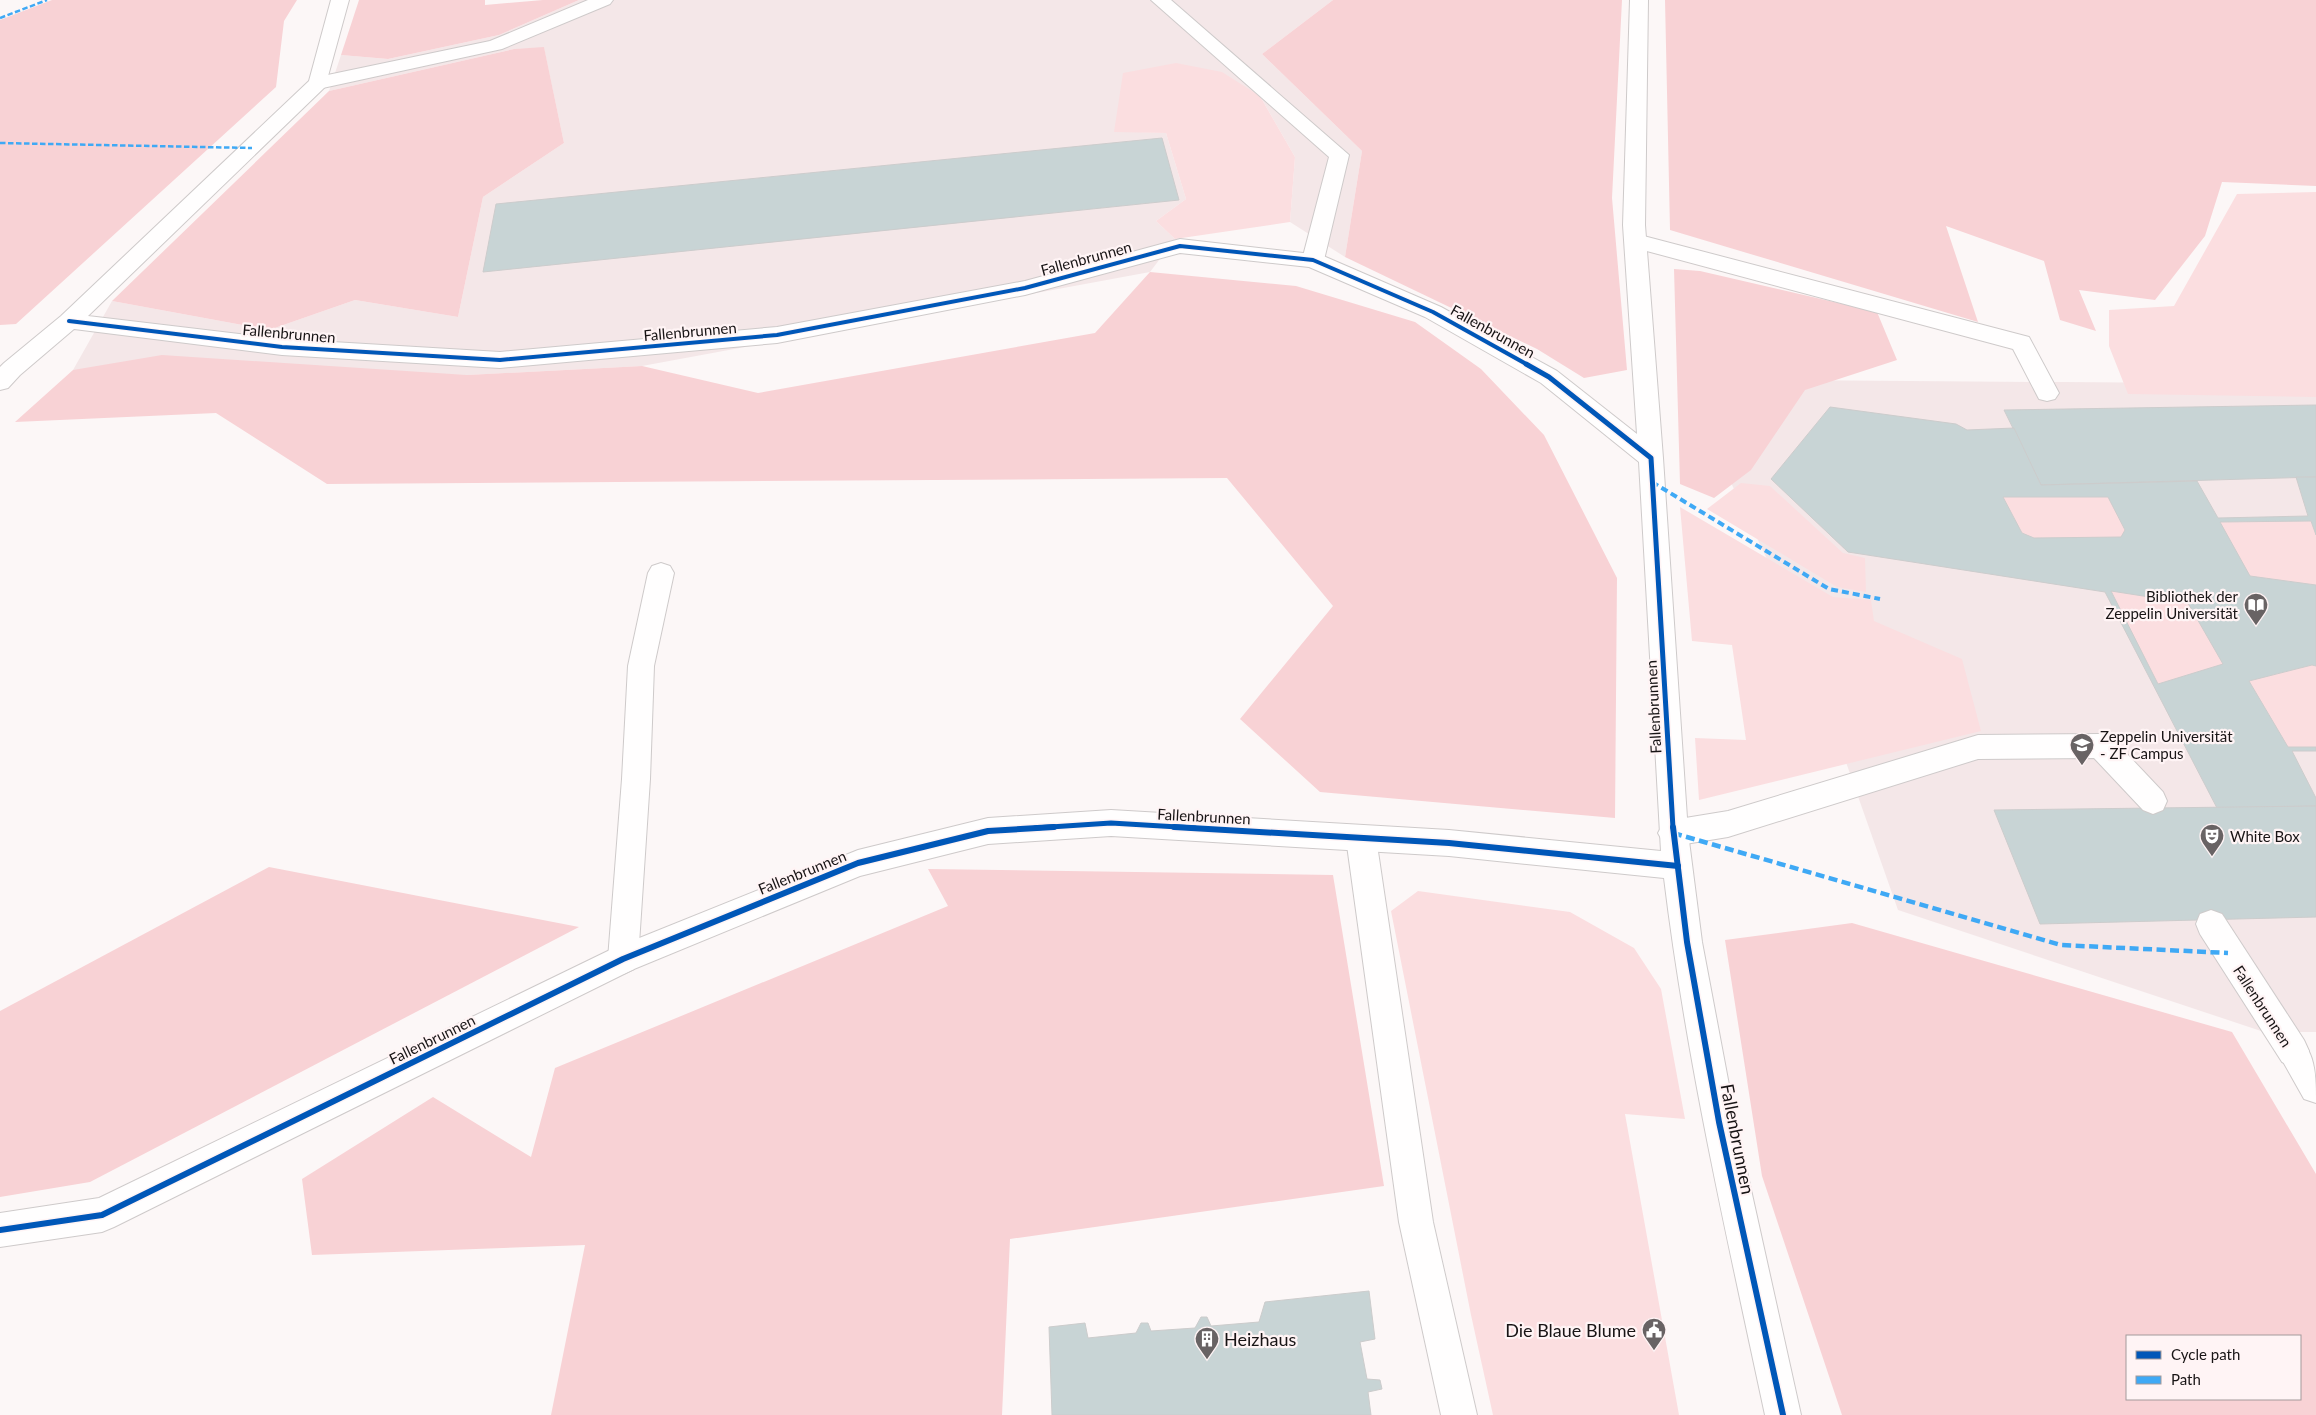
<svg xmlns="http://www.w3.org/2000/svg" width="2316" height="1415" font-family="Lato,sans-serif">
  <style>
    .built { fill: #f4e7e8 }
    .green { fill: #fbdee0 }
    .forest { fill: #f8d2d5; fill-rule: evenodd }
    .building { fill: #c8d4d5; stroke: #ccc; fill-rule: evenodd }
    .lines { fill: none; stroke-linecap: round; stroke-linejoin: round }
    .service-casing { stroke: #cecaca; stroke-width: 2 }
    .minor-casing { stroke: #cecaca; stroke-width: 2 }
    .service { fill: #fffefe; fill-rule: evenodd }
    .minor { fill: #fffefe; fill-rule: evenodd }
    .quiet-far2 { stroke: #3fa9f5; stroke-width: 2.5; stroke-dasharray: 5.5 2.5; stroke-linecap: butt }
    .quiet-far1 { stroke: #3fa9f5; stroke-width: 4; stroke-dasharray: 7 4; stroke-linecap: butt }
    .quiet { stroke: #3fa9f5; stroke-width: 4.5; stroke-dasharray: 9 4.5; stroke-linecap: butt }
    .cycleway-far2-casing { stroke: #fff4f5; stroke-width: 6 }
    .cycleway-far1-casing { stroke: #fff4f5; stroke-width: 8 }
    .cycleway-casing { stroke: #fff4f5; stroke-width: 9 }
    .cycleway-far2 { stroke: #0057b8; stroke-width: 4 }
    .cycleway-far1 { stroke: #0057b8; stroke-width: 5 }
    .cycleway { stroke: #0057b8; stroke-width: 6 }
    .labels { text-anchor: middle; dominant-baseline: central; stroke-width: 4.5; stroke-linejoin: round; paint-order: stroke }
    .street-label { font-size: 15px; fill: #181415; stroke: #fff4f5 }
    .poi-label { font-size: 15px; fill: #181415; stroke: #fff4f5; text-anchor: start }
    .near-street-label { font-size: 18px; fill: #181415; stroke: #fff4f5 }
    .near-poi-label { font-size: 18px; fill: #181415; stroke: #fff4f5; text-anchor: end }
  </style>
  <rect width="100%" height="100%" fill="#fcf7f7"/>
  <g class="built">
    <path d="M579,0H1333L1262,54L1362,151L1345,257L1290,222L1295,157L1260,96L1114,131L1166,133L1186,199L1156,221L1175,239L1150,272L642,366L467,375L73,370L112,301L269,330L355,300L458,317L483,197L564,143L544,48L514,49L329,91L341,55L388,59L499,35Z"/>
    <path d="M1783,380L2316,384V1032H2264L1898,910L1797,623L1710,438Z"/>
  </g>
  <g class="green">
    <path d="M1176,63L1222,72L1260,96L1295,157L1290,222L1175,239L1156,221L1186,199L1166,133L1114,132L1123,73Z"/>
    <path d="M2316,192V397L2128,394L2109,346V310L2174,306L2237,194Z"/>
    <path d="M1741,483L1770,486L1843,553L1865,558L1866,592L1837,587L1707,509Z"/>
    <path d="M2003,497H2108L2125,530L2121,537L2034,538L2022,533Z"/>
    <path d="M1680,507L1833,597L1871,600L1874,621L1962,659L1981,731L1699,800L1695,738L1746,740L1732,645L1692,641Z"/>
    <path d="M2311,521L2316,535V585L2250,576L2220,522Z"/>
    <path d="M2111,591L2188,603L2223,664L2158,684Z"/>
    <path d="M2312,665L2316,666V747H2288L2249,681Z"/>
    <path d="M1418,891L1570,912L1634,948L1661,989L1685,1119L1625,1114L1679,1415H1493L1471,1315L1391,911Z"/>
  </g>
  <g class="forest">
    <path d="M52,0H297L284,21L276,87L16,324L0,325V20Z"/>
    <path d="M359,0H485V5L543,0H579L499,35L388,59L341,55Z"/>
    <path d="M1333,0H1622L1612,198L1627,370L1584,378L1537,349L1345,257L1362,151L1262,54Z"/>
    <path d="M1665,0H2316V186L2222,182L2205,236L2155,300L2079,290L2096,331L2060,320L2044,261L1946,226L1978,322L1670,230Z"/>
    <path d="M544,47L564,143L483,197L458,317L355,300L269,330L112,301L329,91L514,49Z"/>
    <path d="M1674,269L1700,271L1877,312L1897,360L1805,390L1751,470L1714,498L1680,484Z"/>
    <path d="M1150,272L1296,286L1415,322L1481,369L1544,435L1617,578L1615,818L1320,792L1240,719L1333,606L1227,478L327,484L216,413L15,422L73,370L162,355L467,375L642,366L758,393L1095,333Z"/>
    <path d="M269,867L579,927L90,1182L0,1197V1011Z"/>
    <path d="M928,869L1333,875L1384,1186L1010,1239L1002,1415H551L585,1245L312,1255L302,1179L433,1097L531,1157L555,1068L948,906Z"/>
    <path d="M1852,923L2232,1032L2316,1174V1415H1842L1762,1176L1725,940ZM2127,1336H2300V1399H2127Z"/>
  </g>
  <g class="building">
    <path d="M1162,138L1179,200L483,272L496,204Z"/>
    <path d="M2316,405V477L2041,485L2004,410Z"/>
    <path d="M1830,407L1956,424L1967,430L2014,428L2041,485L2197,481L2218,518L2308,516L2296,477H2316V535L2311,521L2220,522L2250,576L2316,585V666L2312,665L2249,681L2288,747H2316V751H2292L2316,798V806L2217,808L2105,592L1848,552L1771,479ZM2003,497H2108L2125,530L2121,537L2034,538L2022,533ZM2111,591L2188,603L2223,664L2158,684Z"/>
    <path d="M2316,806V917L2040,924L1994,810Z"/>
    <path d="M1369,1291L1375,1339L1360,1342L1367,1379L1380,1380L1382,1389L1368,1392L1371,1415H1052L1049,1327L1085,1323L1088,1338L1136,1333L1141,1323H1148L1151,1331L1195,1328L1201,1317H1207L1211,1326L1259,1322L1265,1302Z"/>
  </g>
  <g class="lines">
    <defs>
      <g id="service">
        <path d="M588,0H613L610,4L502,49L318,89L311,87L308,83L311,79L318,77L490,41Z"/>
        <path d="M1151,0H1171L1349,155L1324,260L1321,265L1313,267L1305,265L1302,260L1329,157Z"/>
        <path d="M1636,234L2029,337L2059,393L2055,399L2047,401L2039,399L2013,349L1628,246L1625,241L1628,236Z"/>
        <path d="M661,563L670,566L674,573L654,666L650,779L638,959L634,969L623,974L612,969L608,959L622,779L628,666L648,573L652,566Z"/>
        <path d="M2101,734L2111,737L2163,792L2167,801L2163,810L2153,814L2143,810L2094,758L1978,759L1728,837L1673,846L1663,842L1658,833L1663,824L1673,820L1728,811L1978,735Z"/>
        <path d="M1361,825L1371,829L1376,838L1433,1222L1477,1415H1441L1399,1222L1346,838L1351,829Z"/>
        <path d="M2211,910L2222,914L2304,1040L2309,1051L2304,1062L2293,1067L2282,1062L2200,934L2196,924L2200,914Z"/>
      </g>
      <g id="minor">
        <path d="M331,0H349L325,87L88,316L282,339L500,352L777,327L1025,281L1180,239L1321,255L1441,307L1557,371L1637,434L1623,225L1630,0H1648L1645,225L1663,458L1688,833L1702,942L1736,1122L1801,1415H1765C1727,1237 1686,1059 1664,878L1449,856L1111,836L988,844L860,876L634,969L114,1227L102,1232L0,1247V1213L99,1198L612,949L858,850L988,818L1111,810L1449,830L1661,851L1639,462L1541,383L1425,317L1309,267L1180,253L1025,295L777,343L500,368L282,355L74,329L20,375L8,388L0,390V367L4,363L61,316L309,81Z"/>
        <path d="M2293,1035C2316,1047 2316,1076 2316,1103L2304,1099L2277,1051L2282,1040Z"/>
      </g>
    </defs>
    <use href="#service" class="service-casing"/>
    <use href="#minor" class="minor-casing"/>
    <use href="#service" class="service"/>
    <use href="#minor" class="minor"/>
    <g class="quiet-far2">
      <path d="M0,18L47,0"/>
      <path d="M0,143L252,148"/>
    </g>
    <path class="quiet-far1" d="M1652,482L1829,589L1880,599"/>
    <path class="quiet" d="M1673,833L2061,945L2228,953"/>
    <defs>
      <path id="cycleway-far2" d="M69,321L282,347L500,360L777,335L1025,288L1180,246L1313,260L1433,312L1528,365"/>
      <g id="cycleway-far1">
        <path d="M1526,364L1549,377L1651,458L1673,828"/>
        <path d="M1035,828L1111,823L1195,828"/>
      </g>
      <g id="cycleway">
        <path d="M1174,827L1449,843L1678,866"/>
        <path d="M1673,827L1687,942L1719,1122L1783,1415"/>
        <path d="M0,1230L102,1215L623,959L858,863L988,831L1054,827"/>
      </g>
    </defs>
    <use href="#cycleway-far2" class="cycleway-far2-casing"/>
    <use href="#cycleway-far1" class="cycleway-far1-casing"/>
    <use href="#cycleway" class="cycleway-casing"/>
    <use href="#cycleway-far2" class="cycleway-far2"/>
    <use href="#cycleway-far1" class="cycleway-far1"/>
    <use href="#cycleway" class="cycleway"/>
  </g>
  <defs>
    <symbol id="library-pin" viewBox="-11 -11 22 30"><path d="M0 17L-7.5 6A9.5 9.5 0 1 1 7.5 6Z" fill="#686364" stroke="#fff4f5"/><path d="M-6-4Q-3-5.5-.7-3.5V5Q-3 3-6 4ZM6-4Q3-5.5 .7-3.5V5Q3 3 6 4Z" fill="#fff"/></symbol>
    <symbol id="university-pin" viewBox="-11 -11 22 30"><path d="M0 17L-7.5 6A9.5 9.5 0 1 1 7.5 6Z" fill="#686364" stroke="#fff4f5"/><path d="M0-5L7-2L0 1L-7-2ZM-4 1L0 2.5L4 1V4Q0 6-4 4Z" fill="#fff"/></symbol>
    <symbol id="theatre-pin" viewBox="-11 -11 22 30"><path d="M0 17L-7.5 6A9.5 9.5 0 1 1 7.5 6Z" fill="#686364" stroke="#fff4f5"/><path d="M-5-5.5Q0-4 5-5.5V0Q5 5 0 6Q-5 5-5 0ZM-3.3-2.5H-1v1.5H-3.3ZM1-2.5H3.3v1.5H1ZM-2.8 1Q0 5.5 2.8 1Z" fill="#fff"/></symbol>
    <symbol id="civic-pin" viewBox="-11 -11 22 30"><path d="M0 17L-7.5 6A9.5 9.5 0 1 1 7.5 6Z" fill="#686364" stroke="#fff4f5"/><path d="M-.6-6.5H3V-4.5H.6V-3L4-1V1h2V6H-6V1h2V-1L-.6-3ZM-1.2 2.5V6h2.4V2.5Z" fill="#fff"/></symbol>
    <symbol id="building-pin" viewBox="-11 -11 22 30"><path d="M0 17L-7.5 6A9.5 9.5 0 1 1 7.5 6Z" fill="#686364" stroke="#fff4f5"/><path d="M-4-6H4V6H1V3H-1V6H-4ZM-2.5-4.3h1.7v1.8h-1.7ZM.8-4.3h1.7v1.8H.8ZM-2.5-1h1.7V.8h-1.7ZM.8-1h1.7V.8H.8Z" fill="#fff"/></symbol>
  </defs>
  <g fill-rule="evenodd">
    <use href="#library-pin" x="2242" y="591" width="28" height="38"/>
    <use href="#university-pin" x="2068" y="731" width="28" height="38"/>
    <use href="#theatre-pin" x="2198" y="822" width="28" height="38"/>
    <use href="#civic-pin" x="1640" y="1316" width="28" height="38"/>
    <use href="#building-pin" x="1193" y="1325" width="28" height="38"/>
  </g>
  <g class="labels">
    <g class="street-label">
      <text transform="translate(1086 258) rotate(-15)">Fallenbrunnen</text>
      <text transform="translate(690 331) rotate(-5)">Fallenbrunnen</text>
      <text transform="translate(1493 331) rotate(29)">Fallenbrunnen</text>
      <text transform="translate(289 333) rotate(5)">Fallenbrunnen</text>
      <text transform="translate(1653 707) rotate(-93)">Fallenbrunnen</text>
      <text transform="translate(1204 816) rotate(3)">Fallenbrunnen</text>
      <text transform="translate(802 872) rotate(-22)">Fallenbrunnen</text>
      <text transform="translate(2263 1006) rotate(57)">Fallenbrunnen</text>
      <text transform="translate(432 1039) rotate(-26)">Fallenbrunnen</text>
    </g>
    <g class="poi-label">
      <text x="2238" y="596" text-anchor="end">Bibliothek der<tspan x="2238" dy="17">Zeppelin Universität</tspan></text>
      <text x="2100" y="736">Zeppelin Universität<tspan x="2100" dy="17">- ZF Campus</tspan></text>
      <text x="2230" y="836">White Box</text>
    </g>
    <g class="near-street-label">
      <text transform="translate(1738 1139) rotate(79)">Fallenbrunnen</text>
    </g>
    <g class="near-poi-label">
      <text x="1636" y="1330">Die Blaue Blume</text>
      <text x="1224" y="1339" text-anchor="start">Heizhaus</text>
    </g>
  </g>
  <rect x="2126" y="1335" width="175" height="65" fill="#fff4f5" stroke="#a39a9b"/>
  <rect x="2136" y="1351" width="25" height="8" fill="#0057b8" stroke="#a39a9b"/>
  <text x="2171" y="1360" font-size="15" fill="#181415">Cycle path</text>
  <rect x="2136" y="1376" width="25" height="8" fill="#3fa9f5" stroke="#a39a9b"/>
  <text x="2171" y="1385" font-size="15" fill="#181415">Path</text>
</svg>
